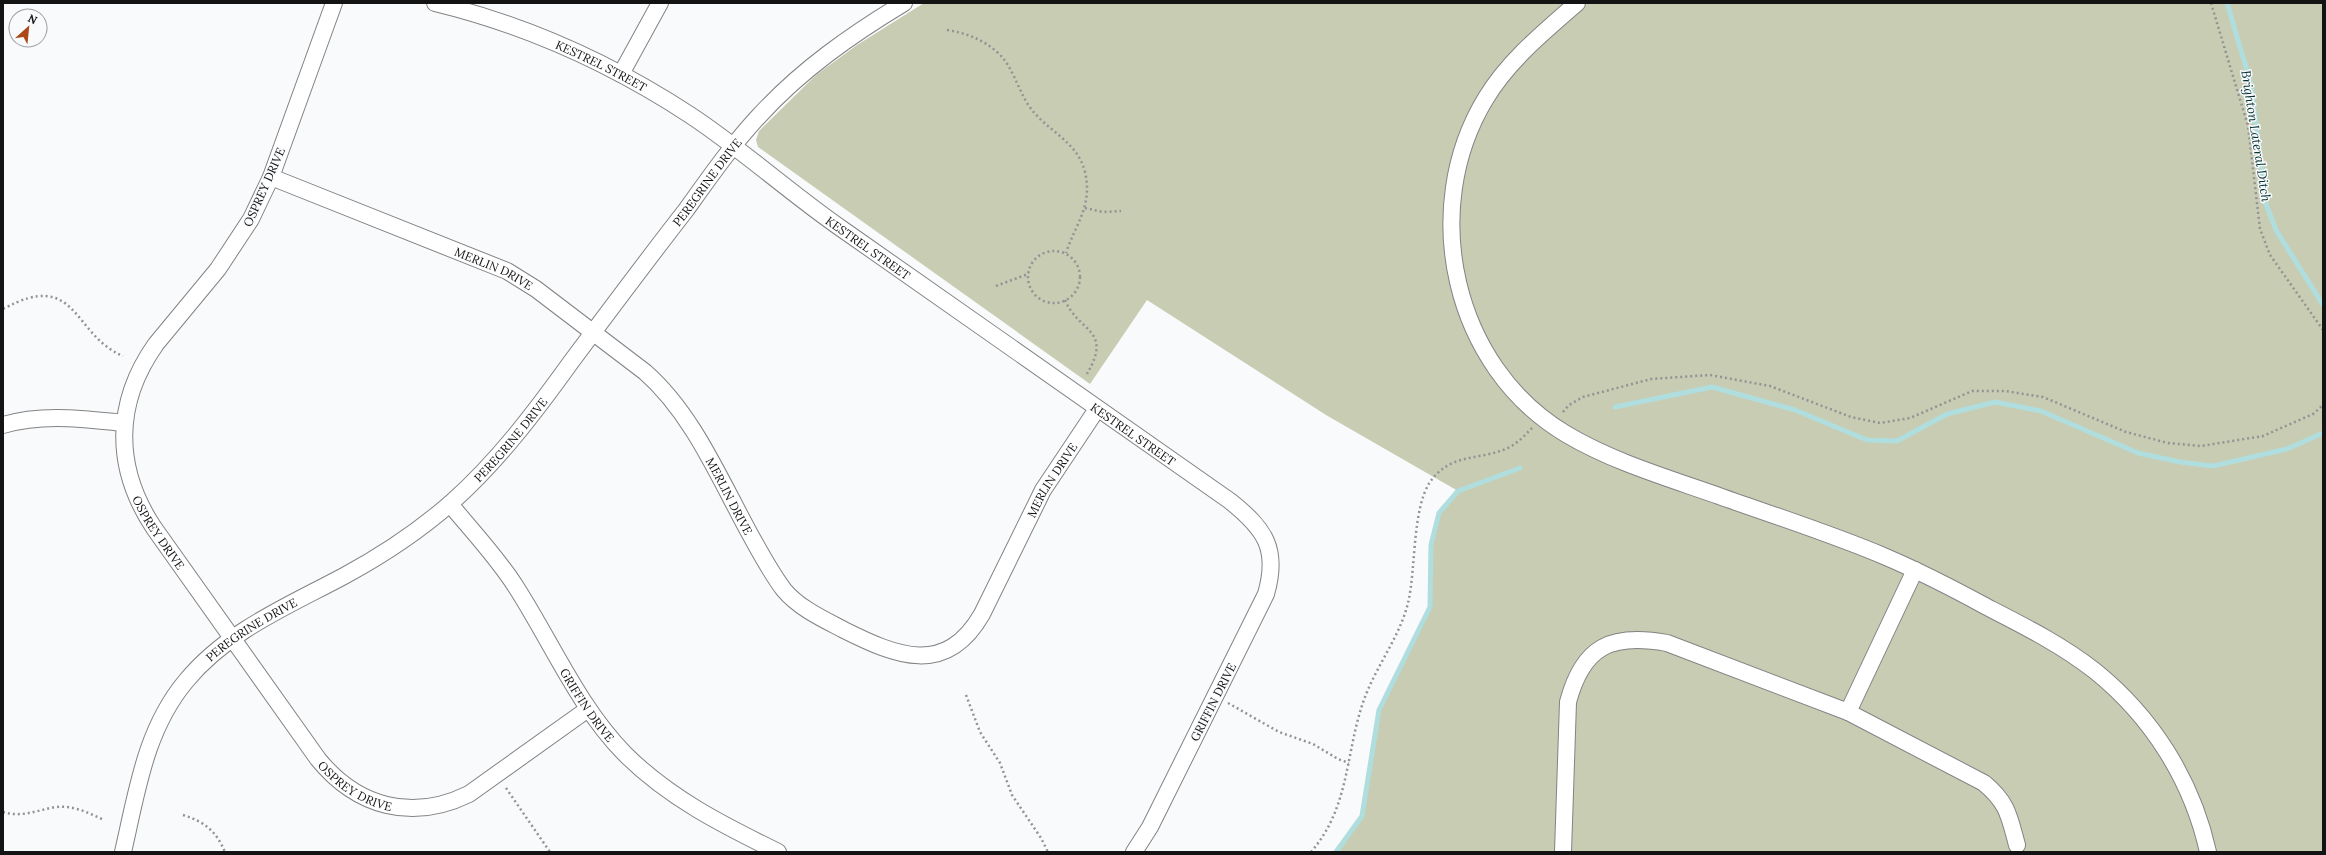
<svg xmlns="http://www.w3.org/2000/svg" width="2326" height="855" font-family="Lora,serif">
  <style>
    .green { fill: #c8ccb2 }
    .lines { fill: none; stroke-linecap: round; stroke-linejoin: round }
    .stream { stroke: #b0dddd; stroke-width: 5 }
    .street-casing { stroke: #828384; stroke-width: 18 }
    .path { stroke: #929394; stroke-width: 2.5; stroke-dasharray: 2 3; stroke-linecap: butt }
    .street { stroke: #fff; stroke-width: 16 }
    .labels { text-anchor: middle; dominant-baseline: central; stroke-width: 3; stroke-linejoin: round; paint-order: stroke }
    .street-label { font-size: 12px; fill: #131314; stroke: #f9fafc }
    .water-label { font-size: 13px; font-style: italic; fill: #053233; stroke: #f9fafc }
  </style>
  <rect width="100%" height="100%" fill="#f9fafc"/>
  <path class="green" d="M924,3H2323V852H1336L1362,816L1379,710L1430,607L1431,545L1439,513L1458,491L1326,415L1147,300L1090,384L758,147L756,140L759,131L816,75L857,45Z"/>
  <g class="lines">
    <g class="stream">
      <path d="M2227,3L2251,84L2266,204L2276,230L2323,305"/>
      <path d="M1615,407L1712,387L1795,410L1867,440L1897,441L1947,414L1995,402L2041,411L2138,453L2180,462L2213,466L2287,449L2323,433"/>
      <path d="M1336,852L1362,816L1379,710L1430,607L1431,545L1439,513L1458,491L1520,468"/>
    </g>
    <defs>
      <g id="street">
        <path id="s1" d="M334,3L271,177L251,219L218,269L156,344C114,403 114,468 154,528L318,759C357,807 412,822 469,794L588,709"/>
        <path id="s2" d="M435,3C526,25 612,64 690,115C743,150 790,193 842,229C971,320 1100,411 1230,501C1265,529 1279,549 1266,594L1150,827L1134,852"/>
        <path d="M1577,3C1544,32 1509,60 1486,98C1418,209 1453,367 1566,434C1613,462 1668,478 1719,496C1775,516 1832,534 1886,557C1921,572 1954,589 1987,607C2024,626 2062,645 2095,671C2152,717 2192,780 2208,852"/>
        <path d="M621,74L660,3"/>
        <path id="s3" d="M271,177L507,271L536,289L645,372C693,414 720,480 751,536C761,554 771,573 784,590C799,608 823,619 844,630C896,656 946,677 982,614L1043,490L1097,409"/>
        <path d="M3,425C43,413 84,419 124,423"/>
        <path id="s4" d="M450,504C472,531 497,557 516,587C552,643 578,706 625,754C669,798 723,825 778,852"/>
        <path d="M1848,712L1915,570"/>
        <path id="s5" d="M123,852C137,792 145,730 186,681C227,631 288,606 344,576C381,556 419,531 452,502C498,461 535,412 571,362C609,311 647,260 686,210C709,178 732,145 759,116C801,70 851,35 904,3"/>
        <path d="M1563,852L1568,702C1583,646 1611,633 1667,643L1848,712L1984,783C2008,803 2009,816 2017,845"/>
      </g>
    </defs>
    <use href="#street" class="street-casing"/>
    <g class="path">
      <path d="M2211,3L2248,126L2260,229L2270,255L2323,330"/>
      <path d="M947,30C966,33 982,39 997,52C1013,66 1017,88 1029,106C1046,131 1077,140 1085,172C1093,206 1075,225 1066,253"/>
      <path d="M1085,208L1103,212L1121,211"/>
      <circle cx="1054" cy="277" r="26"/>
      <path d="M996,286L1028,274"/>
      <path d="M1065,300C1079,333 1113,329 1087,374"/>
      <path d="M3,309C78,268 72,335 123,356"/>
      <path d="M1563,412L1569,405L1583,397L1651,379L1710,375L1770,386L1851,417L1880,423L1910,418L1972,391H2005L2043,397L2126,432L2168,443L2201,446L2263,436L2313,414L2323,405"/>
      <path d="M966,695L980,732L1000,763L1012,795L1041,838L1048,852"/>
      <path d="M1228,703L1279,732L1313,744L1338,759L1349,763"/>
      <path d="M506,788L550,852"/>
      <path d="M3,812C22,818 37,810 56,807C73,805 89,813 104,820"/>
      <path d="M183,815C205,822 216,831 225,852"/>
      <path d="M1311,852C1351,806 1345,750 1365,697C1377,665 1400,636 1408,603C1416,570 1412,509 1430,482C1451,452 1480,461 1508,448C1518,443 1525,435 1532,428"/>
    </g>
    <use href="#street" class="street"/>
  </g>
  <g class="labels">
    <g class="street-label">
      <text stroke="none"><textPath href="#s2" startOffset="178">KESTREL STREET</textPath></text>
      <text stroke="none"><textPath href="#s5" startOffset="916">PEREGRINE DRIVE</textPath></text>
      <text transform="translate(264 187) rotate(-66)">OSPREY DRIVE</text>
      <text stroke="none"><textPath href="#s2" startOffset="502">KESTREL STREET</textPath></text>
      <text stroke="none"><textPath href="#s3" startOffset="241">MERLIN DRIVE</textPath></text>
      <text stroke="none"><textPath href="#s2" startOffset="826">KESTREL STREET</textPath></text>
      <text stroke="none"><textPath href="#s5" startOffset="592">PEREGRINE DRIVE</textPath></text>
      <text stroke="none"><textPath href="#s3" startOffset="1068">MERLIN DRIVE</textPath></text>
      <text stroke="none"><textPath href="#s3" startOffset="576">MERLIN DRIVE</textPath></text>
      <text stroke="none"><textPath href="#s1" startOffset="592">OSPREY DRIVE</textPath></text>
      <text stroke="none"><textPath href="#s5" startOffset="268">PEREGRINE DRIVE</textPath></text>
      <text transform="translate(1213 702) rotate(-63)">GRIFFIN DRIVE</text>
      <text stroke="none"><textPath href="#s4" startOffset="244">GRIFFIN DRIVE</textPath></text>
      <text stroke="none"><textPath href="#s1" startOffset="916">OSPREY DRIVE</textPath></text>
    </g>
    <g class="water-label">
      <text transform="translate(2256 136) rotate(81)">Brighton Lateral Ditch</text>
    </g>
  </g>
  <rect width="2326" height="855" fill="none" stroke="#131314" stroke-width="8"/>
  <g transform="translate(28 28) rotate(27)"><circle r="19" fill="#f9fafc" stroke="#9d9e9f"/>
  <path d="M0-3L7 15L0 10L-7 15Z" fill="#ad481a"/>
  <text y="-6" font-size="11" font-weight="bold" text-anchor="middle" fill="#131314">N</text>
  </g>
</svg>
